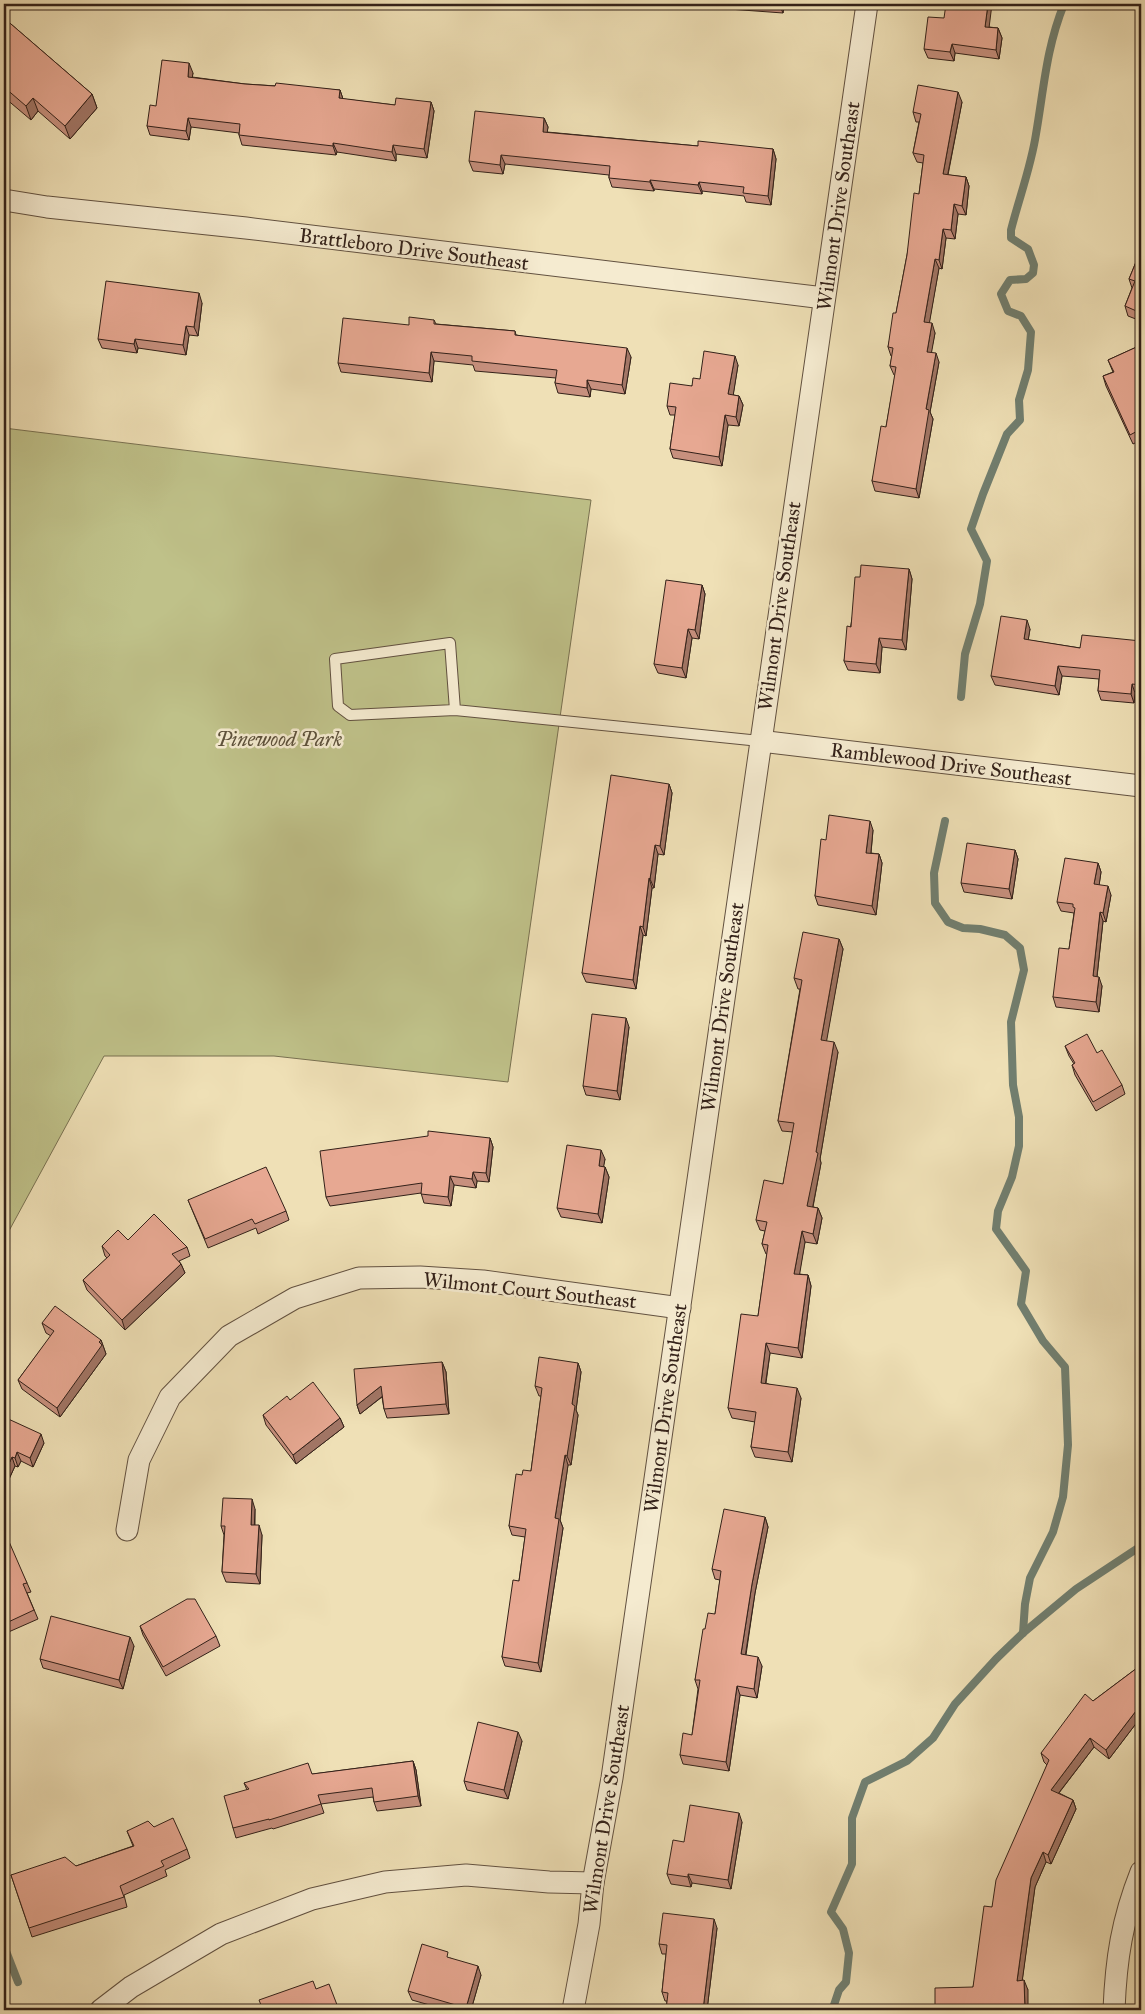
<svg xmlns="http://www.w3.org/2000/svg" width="1145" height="2014" font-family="'IM FELL Great Primer',serif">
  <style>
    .green { fill: #bfc189; stroke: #797151 }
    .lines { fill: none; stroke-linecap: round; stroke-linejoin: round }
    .stream { stroke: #717f70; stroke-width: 8 }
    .service-casing { stroke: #625140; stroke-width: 12 }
    .minor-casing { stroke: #625140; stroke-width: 23 }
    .service { stroke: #f5ebd0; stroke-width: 10 }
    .minor { stroke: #f5ebd0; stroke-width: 21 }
    .wall { fill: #c7907e; stroke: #332119 }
    .shaded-wall { fill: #a27666; stroke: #332119 }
    .building { fill: #e7a892; stroke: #332119 }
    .labels { text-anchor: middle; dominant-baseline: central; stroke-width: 5; stroke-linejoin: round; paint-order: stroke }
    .street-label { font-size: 20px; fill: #332119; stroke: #f5ebd0 }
    .park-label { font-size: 20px; font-style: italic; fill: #5d513b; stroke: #f5ebd0 }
  </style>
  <rect width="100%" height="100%" fill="#efe0b6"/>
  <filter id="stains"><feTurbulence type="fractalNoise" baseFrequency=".004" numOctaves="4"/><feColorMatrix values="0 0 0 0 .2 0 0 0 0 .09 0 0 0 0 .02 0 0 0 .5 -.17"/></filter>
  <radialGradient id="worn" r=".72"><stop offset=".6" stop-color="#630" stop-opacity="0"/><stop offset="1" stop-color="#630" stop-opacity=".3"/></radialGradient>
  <path class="green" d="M4,428L591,500L508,1082L274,1056H104L4,1240Z"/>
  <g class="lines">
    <g class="stream">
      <path d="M961,697L965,654L980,604L987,561L971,529L983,494L1007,434L1020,420L1019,400L1028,370L1031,332L1021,316L1008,311L1001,294L1010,280L1026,279L1033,273L1034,265L1028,249L1011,238V230C1019,198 1031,167 1036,134C1044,88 1046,49 1064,4"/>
      <path d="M945,821L934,873L935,903L948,922L963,928L980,929L1005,935L1020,948L1024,970L1011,1022L1013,1085L1019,1117V1146L1012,1177L998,1211L996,1229L1026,1271L1021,1304L1043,1341L1065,1367L1068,1445L1063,1497L1053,1532L1030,1578L1025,1604L1023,1633"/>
      <path d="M4,1946L18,1982"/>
      <path d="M834,2010L833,2008L839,1990L846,1982L849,1953L843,1929L831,1912L852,1864V1818L865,1782L907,1761L933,1738L955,1704L996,1659L1023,1633L1076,1589L1141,1546"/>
    </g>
    <defs>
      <path id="service" d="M455,710L450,643L335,659L338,706L350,715L455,710L760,741"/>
      <g id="minor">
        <path d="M4,200L47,207L246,228L824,298"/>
        <path d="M760,741L1141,786"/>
        <path d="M127,1530L139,1460L170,1397L229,1336L295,1298L359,1278L420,1277L483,1281L680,1308"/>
        <path d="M101,2010L131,1987L221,1934L312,1899L385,1882L466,1875L549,1882L593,1883"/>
        <path d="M573,2010L589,1924L593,1883L612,1778L867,4"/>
        <path d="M1114,2010C1116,1959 1122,1920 1141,1872"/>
      </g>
    </defs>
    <use href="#service" class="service-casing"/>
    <use href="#minor" class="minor-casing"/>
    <use href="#service" class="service"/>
    <use href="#minor" class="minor"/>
  </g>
  <g class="wall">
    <path d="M714,4H784L783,13L715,8Z"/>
    <path d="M4,18L92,94L97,108L70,139L38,111L31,120L5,98L4,94Z"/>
    <path d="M989,27L998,28L1002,38L999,59L955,53L954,61L928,58L924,49Z"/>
    <path d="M193,73L192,77L245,84L340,90L343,99L395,105L431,102L434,111L427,158L396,154V161L337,152L336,155L242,145L239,135V133L191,127L189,140L150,135L147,126L156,106Z"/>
    <path d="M962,102L948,175L966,177L969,186L966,215L958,214L955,239L946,238L942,269L939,268L929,323L935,333L931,352L939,362L930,412L933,419L919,498L875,491L872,481L886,427L895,376L894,375L890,366L892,356H891L888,347L896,313L907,255L919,194L923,163L917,162L913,153L919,122H916L913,112Z"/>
    <path d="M544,118L548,127L547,132L698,146L773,149L776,159L771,205L746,202L744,196L702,191V194L654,189V191L612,187L609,178V175L505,164L503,174L473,171L469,161Z"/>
    <path d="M1141,243V321L1128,316L1125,306L1132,288L1129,279L1140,252L1139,249Z"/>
    <path d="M202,303L198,336L189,335L186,355L138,348L137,353L102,348L98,339Z"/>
    <path d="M434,320L436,324L515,331L516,335L631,357L625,394L591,389L590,397L558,393L555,383L556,378L475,371L473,365L434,361L432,382L341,372L338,363Z"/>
    <path d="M1141,345V440L1133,444L1106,386L1103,376L1113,372L1108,360Z"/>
    <path d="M738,365L733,395L739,396L743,405L739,426L728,425L722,466L673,458L670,449L675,415H670L667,406L700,379Z"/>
    <path d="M909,569L912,579L906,650L882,647L880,673L848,670L844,661L860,577Z"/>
    <path d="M702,585L705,594L699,639L692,638L686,678L658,673L654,664Z"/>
    <path d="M1030,629L1028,640L1080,648L1141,641V694L1135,693L1134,703L1101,700L1098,691L1099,679L1062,676L1059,695L995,685L991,676Z"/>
    <path d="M669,784L672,793L664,855L658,854L654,888H652L646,936L643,935L636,989L586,982L582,973Z"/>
    <path d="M873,830L871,853L879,854L882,863L876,915L818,905L815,896L826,840Z"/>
    <path d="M1015,850L1018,859L1012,899L964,892L961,883Z"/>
    <path d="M1098,863L1101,872L1099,885L1111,895L1106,922L1103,921L1097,977L1102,986L1099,1012L1056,1007L1053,997L1069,949L1074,913L1061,911L1057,902Z"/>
    <path d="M839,939L843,949L826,1041L838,1052L820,1159L821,1163L813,1207L818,1208L822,1218L817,1244L805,1242L799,1274L808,1275L811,1286L802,1358L770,1353L766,1383L801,1398L792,1462L755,1457L751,1447L755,1422L732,1418L728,1408L758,1316L767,1254H766L762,1244L765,1231L760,1230L756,1220L783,1184L793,1132L782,1131L778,1121L800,989H798L794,978Z"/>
    <path d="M629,1027L620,1100L586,1095L583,1086Z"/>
    <path d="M1065,1046L1097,1053L1122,1085L1125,1094L1096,1111L1075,1075L1072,1065L1074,1064L1069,1056Z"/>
    <path d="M490,1138L493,1147L489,1182L477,1181L476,1188L454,1185L451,1206L424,1203L421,1193L330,1206L326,1197Z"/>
    <path d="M1141,1144V1180L1139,1179L1136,1170Z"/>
    <path d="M605,1159L603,1167H605L609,1177L602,1223L561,1217L557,1208Z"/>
    <path d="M188,1200L286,1211L289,1220L258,1234L256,1228L208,1248Z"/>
    <path d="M128,1240L187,1247L190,1256L179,1261L181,1264L185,1273L125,1330L87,1290L83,1280L107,1258L105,1256L102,1246Z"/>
    <path d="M42,1323L101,1340L106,1354L60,1417L22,1389L18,1380L51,1336L46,1333Z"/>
    <path d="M442,1362L446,1372L449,1414L387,1418L384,1409L382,1397L360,1414L357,1405Z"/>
    <path d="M578,1363L581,1372L576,1410L578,1415L571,1465H568L560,1520L563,1528L541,1672L505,1666L502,1657L519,1581L525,1537L512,1535L509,1526L522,1475L531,1471L541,1396H539L535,1386Z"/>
    <path d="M290,1400L340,1418L344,1427L296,1464L266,1425L263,1415Z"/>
    <path d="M4,1417L44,1443L33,1467L21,1461L18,1467L15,1466L4,1490Z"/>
    <path d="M255,1509V1525L262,1535L260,1584L226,1582L222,1572L224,1535L221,1526Z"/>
    <path d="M765,1517L768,1527L755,1593L746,1655L762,1666L757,1698L740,1695L729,1771L683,1764L680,1755L692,1735L698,1689L695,1680L705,1629L715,1614L720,1580L715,1579L712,1569Z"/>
    <path d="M4,1539L27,1583L31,1592L27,1593L38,1619L4,1634Z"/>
    <path d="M140,1626L216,1636L220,1646L166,1676L143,1635Z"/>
    <path d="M134,1646L123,1689L43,1668L40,1659Z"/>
    <path d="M1141,1665V1717L1109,1759L1094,1747L1059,1793L1073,1800L1076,1809L1051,1864L1046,1862L1035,1887L1022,1981L1028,1990L973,1987L992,1907L1047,1765L1044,1762L1041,1753L1093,1701Z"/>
    <path d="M522,1741L508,1799L467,1790L464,1781Z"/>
    <path d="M413,1761L416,1770L421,1806L377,1811L374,1802L373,1797L321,1804L324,1813L273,1829L272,1828L236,1838L233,1828L247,1790L244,1783Z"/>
    <path d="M742,1822L731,1889L692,1883L691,1887L671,1884L667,1874L684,1842Z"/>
    <path d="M154,1827L187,1849L190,1858L165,1870L167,1876L124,1895L127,1907L32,1937L11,1875L76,1866L133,1846L127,1831Z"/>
    <path d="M717,1928L707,2010H666L667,2001H665L662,1992L666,1954H662L659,1944Z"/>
    <path d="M450,1958L481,1975L471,2010H447L412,2000L408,1991Z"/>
  </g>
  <g class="shaded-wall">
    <path d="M779,4H784L783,13Z"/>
    <path d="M988,4H992L988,36L985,27Z"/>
    <path d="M998,28L1002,38L999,59L996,50Z"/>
    <path d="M952,44L955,53L954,61L950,52Z"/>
    <path d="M189,63L193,73L191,86L188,77Z"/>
    <path d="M340,90L343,99L339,98Z"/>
    <path d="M958,92L962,102L946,183L943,174Z"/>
    <path d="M92,94L97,108L70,139L65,126Z"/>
    <path d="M33,98L38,111L31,120L26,106Z"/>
    <path d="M431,102L434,111L427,158L424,149Z"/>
    <path d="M188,118L191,127L189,140L186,131Z"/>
    <path d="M544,118L548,127L546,141L543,132Z"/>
    <path d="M333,143L337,152L336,155L333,146Z"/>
    <path d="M393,145L396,154V161L392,152Z"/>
    <path d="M773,149L776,159L771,205L768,196Z"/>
    <path d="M501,155L505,164L503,174L500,165Z"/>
    <path d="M966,177L969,186L966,215L962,206Z"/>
    <path d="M650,180L654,189V191L650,182Z"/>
    <path d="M699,182L702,191V194L698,185Z"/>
    <path d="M954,204L958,214L955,239L951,230Z"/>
    <path d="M943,229L946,238L942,269L939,260Z"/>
    <path d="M935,259L939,268L928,331L924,322Z"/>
    <path d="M199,293L202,303L198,336L194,327Z"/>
    <path d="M932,323L935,333L930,361L927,352Z"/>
    <path d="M186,326L189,335L186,355L183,345Z"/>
    <path d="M135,339L138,348L137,353L134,344Z"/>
    <path d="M627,348L631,357L625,394L622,385Z"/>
    <path d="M431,352L434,361L432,382L429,373Z"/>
    <path d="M936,353L939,362L930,412L933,419L919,498L916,489L926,409Z"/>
    <path d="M735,356L738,365L732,403L728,394Z"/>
    <path d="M587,380L591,389L590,397L587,388Z"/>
    <path d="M739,396L743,405L739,426L736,417Z"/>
    <path d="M725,415L728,425L722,466L719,457Z"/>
    <path d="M909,569L912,579L906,650L902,640Z"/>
    <path d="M702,585L705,594L699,639L695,630Z"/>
    <path d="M1027,620L1030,629L1027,648L1024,639Z"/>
    <path d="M688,629L692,638L686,678L682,668Z"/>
    <path d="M879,638L882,647L880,673L876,664Z"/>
    <path d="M1058,666L1062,676L1059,695L1055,686Z"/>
    <path d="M1132,684L1135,693L1134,703L1131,694Z"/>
    <path d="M669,784L672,793L664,855L660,846Z"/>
    <path d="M870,821L873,830L870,862L866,853Z"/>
    <path d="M655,845L658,854L654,888L650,879Z"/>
    <path d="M1015,850L1018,859L1012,899L1009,889Z"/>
    <path d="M879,854L882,863L876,915L872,906Z"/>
    <path d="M1098,863L1101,872L1098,893L1094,884Z"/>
    <path d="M649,878L652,888L646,936L643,927Z"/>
    <path d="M1108,886L1111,895L1106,922L1103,913Z"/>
    <path d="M1100,912L1103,921L1096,985L1093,976Z"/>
    <path d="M640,926L643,935L636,989L633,980Z"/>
    <path d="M839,939L843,949L825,1050L821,1040Z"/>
    <path d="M1099,977L1102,986L1099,1012L1096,1002Z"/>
    <path d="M626,1018L629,1027L620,1100L617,1091Z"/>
    <path d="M834,1042L838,1052L820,1159L821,1163L811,1216L807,1206Z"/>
    <path d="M490,1138L493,1147L489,1182L486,1173Z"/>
    <path d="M601,1150L605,1159L602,1176L599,1166Z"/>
    <path d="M605,1167L609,1177L602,1223L598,1214Z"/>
    <path d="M473,1172L477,1181L476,1188L472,1179Z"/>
    <path d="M450,1176L454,1185L451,1206L448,1197Z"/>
    <path d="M818,1208L822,1218L817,1244L813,1234Z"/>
    <path d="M802,1231L805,1242L798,1284L794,1274Z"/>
    <path d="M181,1264L185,1273L125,1330L122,1320Z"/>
    <path d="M808,1275L811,1286L802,1358L798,1348Z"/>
    <path d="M101,1340L106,1354L60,1417L57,1408L99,1342Z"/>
    <path d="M766,1343L770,1353L764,1393L761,1383Z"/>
    <path d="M442,1362L446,1372L449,1414L446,1404Z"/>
    <path d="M578,1363L581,1372L576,1410L578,1415L571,1465L567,1456L572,1404Z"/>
    <path d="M381,1386L384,1395L360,1414L357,1405Z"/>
    <path d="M797,1388L801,1398L792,1462L788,1452Z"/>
    <path d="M340,1418L344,1427L296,1464L293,1455Z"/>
    <path d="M41,1434L44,1443L33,1467L30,1458Z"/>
    <path d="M17,1452L21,1461L18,1467L15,1458Z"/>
    <path d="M565,1455L568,1465L560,1520L563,1528L541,1672L538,1663L555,1518Z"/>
    <path d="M12,1457L15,1466L4,1490V1474Z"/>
    <path d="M252,1499L255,1509L254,1534L251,1525Z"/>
    <path d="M765,1517L768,1527L755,1593L744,1664L741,1654L752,1584Z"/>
    <path d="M259,1525L262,1535L260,1584L256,1574Z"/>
    <path d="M130,1637L134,1646L123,1689L119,1680Z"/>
    <path d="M758,1657L762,1666L757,1698L754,1689Z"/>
    <path d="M737,1686L740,1695L729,1771L726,1762Z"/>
    <path d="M1139,1707L1141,1714V1717L1109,1759L1106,1750Z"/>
    <path d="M518,1732L522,1741L508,1799L504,1790Z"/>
    <path d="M1090,1738L1094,1747L1054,1799L1051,1790Z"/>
    <path d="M413,1761L416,1770L421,1806L418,1796Z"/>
    <path d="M1073,1800L1076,1809L1051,1864L1048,1855Z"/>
    <path d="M739,1813L742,1822L731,1889L728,1880Z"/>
    <path d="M1043,1852L1046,1862L1035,1887L1021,1990L1017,1981L1031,1878Z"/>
    <path d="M688,1874L692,1883L691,1887L688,1877Z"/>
    <path d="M714,1919L717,1928L707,2010H703Z"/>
    <path d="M478,1966L481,1975L471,2010H467L466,2008Z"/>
    <path d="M1024,1980L1028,1990V2010H1025Z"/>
  </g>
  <g class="building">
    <path d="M946,4H988L985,27L998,28L996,50L952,44L950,52L924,49L928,17L944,18Z"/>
    <path d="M4,18L92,94L65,126L33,98L26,106L4,87Z"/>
    <path d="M162,60L189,63L188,77L245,84L275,86L276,83L340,90L339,98L395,105L396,98L431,102L424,149L393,145L392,152L333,143V146L239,135L240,124L188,118L186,131L147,126L150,105L156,106Z"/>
    <path d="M918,85L958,92L943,174L966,177L962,206L954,204L951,230L943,229L939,260L935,259L924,322L932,323L927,352L936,353L926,409L929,410L916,489L872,481L881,426L886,427L896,367L890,366L893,348L888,347L893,313H896L907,255L914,193L919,194L924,155L913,153L921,114L913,112Z"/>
    <path d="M475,111L544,118L543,132L698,146V141L773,149L768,196L743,193L744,187L699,182L698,185L650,180V182L609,178L610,166L501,155L500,165L469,161Z"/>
    <path d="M1141,243V313L1125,306L1135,281L1129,279L1141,250L1139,249Z"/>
    <path d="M106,281L199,293L194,327L186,326L183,345L135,339L134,344L98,339Z"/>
    <path d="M409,317L434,320V324L515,331V335L627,348L622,385L587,380V388L555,383L557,370L472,361V356L431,352L429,373L338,363L343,318L409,325Z"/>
    <path d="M1141,345V429L1130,435L1103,376L1114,372L1108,360Z"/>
    <path d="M704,351L735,356L728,394L739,396L736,417L725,415L719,457L670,449L676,407L667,406L670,383L692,386L693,378L700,379Z"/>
    <path d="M861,565L909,569L902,640L879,638L876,664L844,661L847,626L851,627L855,577H860Z"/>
    <path d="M666,580L702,585L695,630L688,629L682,668L654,664Z"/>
    <path d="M1001,616L1027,620L1024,639L1080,648L1082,635L1141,641V685L1132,684L1131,694L1098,691L1100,670L1058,666L1055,686L991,676Z"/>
    <path d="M611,775L669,784L660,846L655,845L650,879L649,878L643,927L640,926L633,980L582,973Z"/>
    <path d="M829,815L870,821L866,853L879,854L872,906L815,896L821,839L826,840Z"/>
    <path d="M967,843L1015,850L1009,889L961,883Z"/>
    <path d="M1065,858L1098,863L1094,884L1108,886L1103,913L1100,912L1093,976L1099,977L1096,1002L1053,997L1059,948L1069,949L1075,908L1073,907V904L1057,902Z"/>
    <path d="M803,932L839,939L821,1040L834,1042L816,1152L818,1153L807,1206L818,1208L813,1234L802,1231L794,1274L808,1275L798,1348L766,1343L761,1383L797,1388L788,1452L751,1447L756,1412L728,1408L741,1314L758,1316L768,1245L762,1244L767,1222L756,1220L764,1180L783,1184L794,1123L778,1121L802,980L794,978Z"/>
    <path d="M592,1014L626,1018L617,1091L583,1086Z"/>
    <path d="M1087,1034L1097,1053L1102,1050L1122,1085L1093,1102L1072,1065L1075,1063L1065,1046Z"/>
    <path d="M428,1131L490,1138L486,1173L473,1172L472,1179L450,1176L448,1197L421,1194L422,1183L326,1197L320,1151L428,1136Z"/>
    <path d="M1141,1144V1171L1136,1170Z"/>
    <path d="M567,1145L601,1150L599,1166L605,1167L598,1214L557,1208Z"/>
    <path d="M266,1167L286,1211L255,1224L252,1219L205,1239L188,1200Z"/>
    <path d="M154,1214L187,1247L172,1254L181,1264L122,1320L83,1280L110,1255L102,1246L118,1230L128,1240Z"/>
    <path d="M55,1306L101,1340L99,1342L102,1345L57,1408L18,1380L54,1331L42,1323Z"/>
    <path d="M539,1357L578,1363L572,1404L575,1406L567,1456L565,1455L555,1518L559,1519L538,1663L502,1657L513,1580L519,1581L526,1529L509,1526L516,1474L522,1475L523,1470L531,1471L542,1388L535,1386Z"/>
    <path d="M442,1362L446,1404L384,1409L381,1386L357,1405L354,1369Z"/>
    <path d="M313,1382L340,1418L293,1455L263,1415L287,1396L290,1400Z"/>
    <path d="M4,1417L41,1434L30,1458L17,1452L15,1458L12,1457L4,1474Z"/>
    <path d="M223,1498L252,1499L251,1525H259L256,1574L222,1572L225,1526H221Z"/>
    <path d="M724,1509L765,1517L752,1584L741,1654L758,1657L754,1689L737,1686L726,1762L680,1755L683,1733L692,1735L700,1680H695L703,1629H705L708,1613L715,1614L721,1571L712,1569Z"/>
    <path d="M7,1537L27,1583L23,1584L34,1610L4,1624V1539Z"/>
    <path d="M187,1599H195L216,1636L163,1667L140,1626Z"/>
    <path d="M51,1616L130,1637L119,1680L40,1659Z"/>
    <path d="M1141,1665V1710L1139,1707L1106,1750L1090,1738L1051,1790L1073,1800L1048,1855L1043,1852L1031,1878L1017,1981L1024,1980L1025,2010H935V1988L973,1987L984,1906L992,1907L996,1880L1049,1760L1041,1753L1085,1694L1093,1701Z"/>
    <path d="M478,1722L518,1732L504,1790L464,1781Z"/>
    <path d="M413,1761L418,1796L374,1802L372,1788L318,1795L321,1804L269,1820V1819L233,1828L224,1796L249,1789L244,1783L308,1763L312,1774Z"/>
    <path d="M690,1805L739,1813L728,1880L688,1874V1877L667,1874L673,1840L684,1842Z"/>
    <path d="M173,1818L187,1849L161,1861L164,1866L120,1886L124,1897L29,1928L11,1875L65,1857L76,1866L134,1846L127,1831L148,1821L154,1827Z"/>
    <path d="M663,1913L714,1919L703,2010H666L668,1993L662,1992L667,1945L659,1944Z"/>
    <path d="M422,1944L448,1952L447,1957L478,1966L466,2008L408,1991Z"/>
    <path d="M313,1981L316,1989L329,1984L339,2010H263L259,2000Z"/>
  </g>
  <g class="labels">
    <g class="street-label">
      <text transform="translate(838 206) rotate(-82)">Wilmont Drive Southeast</text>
      <text transform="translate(414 249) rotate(7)">Brattleboro Drive Southeast</text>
      <text transform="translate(779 606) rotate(-82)">Wilmont Drive Southeast</text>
      <text transform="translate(951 764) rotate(7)">Ramblewood Drive Southeast</text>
      <text transform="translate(722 1007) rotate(-82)">Wilmont Drive Southeast</text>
      <text transform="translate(530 1290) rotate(6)">Wilmont Court Southeast</text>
      <text transform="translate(665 1408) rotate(-82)">Wilmont Drive Southeast</text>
      <text transform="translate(606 1809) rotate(-81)">Wilmont Drive Southeast</text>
    </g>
    <g class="park-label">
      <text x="279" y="739">Pinewood Park</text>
    </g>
  </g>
  <rect width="1145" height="2014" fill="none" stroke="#efe0b6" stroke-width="20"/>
  <rect x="5" y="5" width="1135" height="2004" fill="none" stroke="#332119" stroke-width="2.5"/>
  <rect x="10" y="10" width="1125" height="1994" fill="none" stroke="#332119"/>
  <rect width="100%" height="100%" filter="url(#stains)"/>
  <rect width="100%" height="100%" fill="url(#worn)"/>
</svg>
